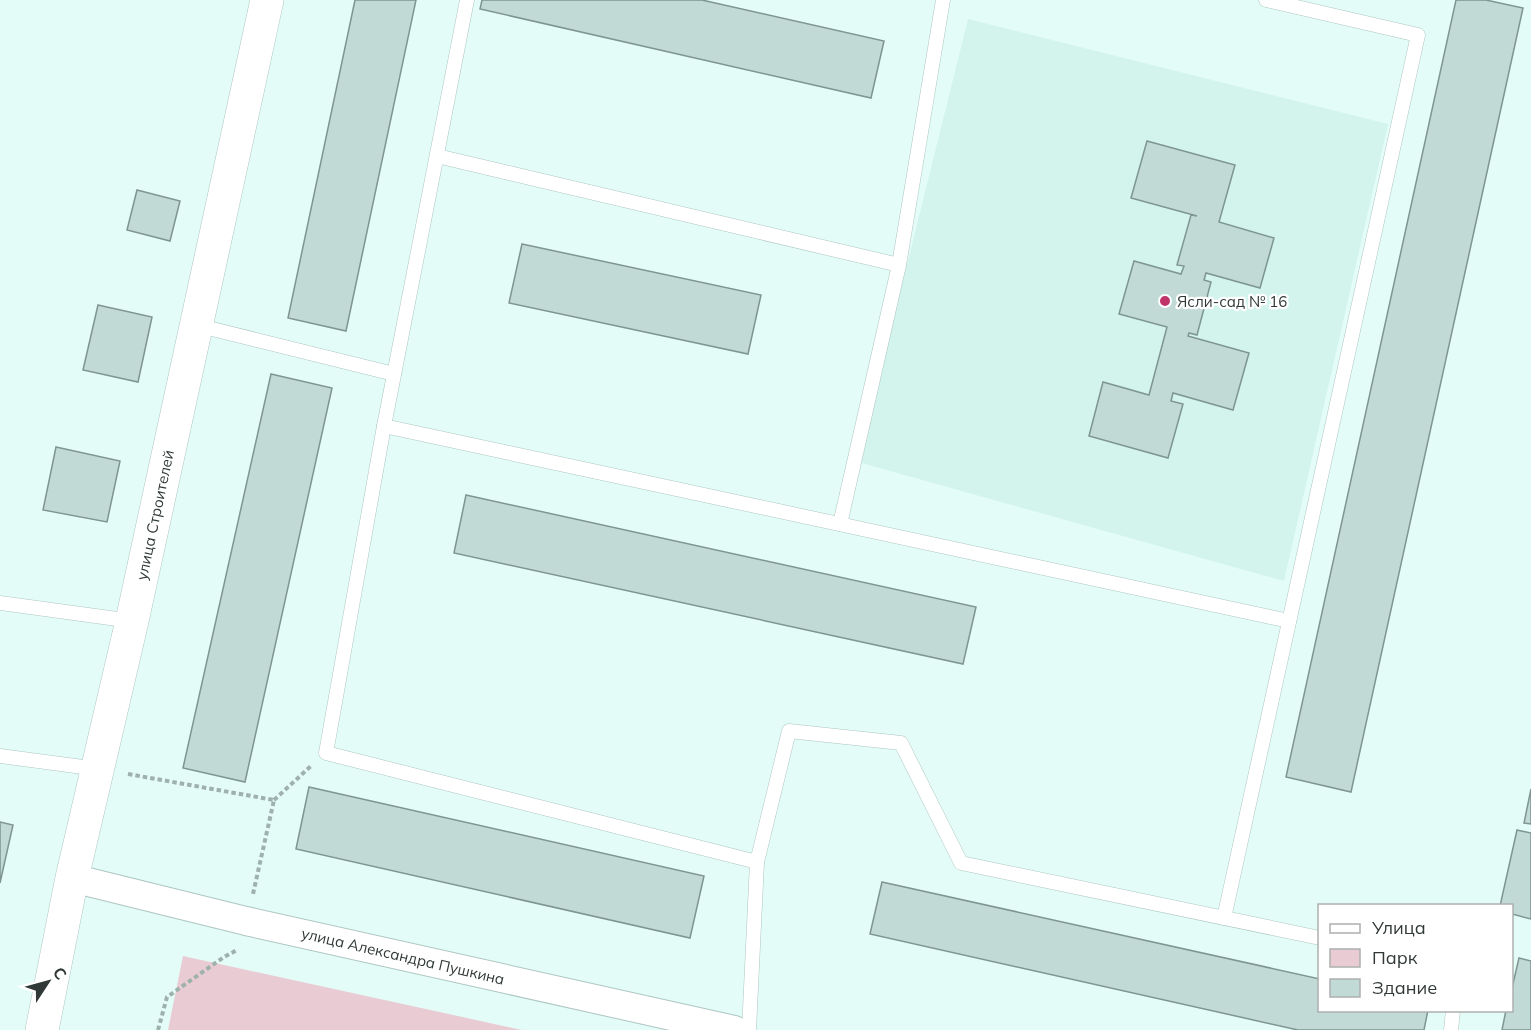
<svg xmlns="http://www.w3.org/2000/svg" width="1531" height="1030" font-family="Mulish,sans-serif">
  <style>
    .built { fill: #d2f4ed }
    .green { fill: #e9ccd3 }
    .building { fill: #c2dad5; stroke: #7e9590; stroke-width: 1.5 }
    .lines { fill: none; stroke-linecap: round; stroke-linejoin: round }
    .lane-casing { stroke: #aec6c1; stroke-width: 15 }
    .street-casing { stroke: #aec6c1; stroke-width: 30 }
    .secondary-casing { stroke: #aec6c1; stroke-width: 34 }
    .path { stroke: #9fb1ad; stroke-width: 4; stroke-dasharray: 4.5 3; stroke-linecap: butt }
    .lane { stroke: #fff; stroke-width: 14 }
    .street { stroke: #fff; stroke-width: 28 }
    .secondary { stroke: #fff; stroke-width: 33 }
    .poi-dot { fill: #c03469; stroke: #fff; stroke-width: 2 }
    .labels { text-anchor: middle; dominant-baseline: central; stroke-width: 4.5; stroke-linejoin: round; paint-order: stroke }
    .poi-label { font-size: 15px; fill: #303937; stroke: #fff; text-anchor: start }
    .street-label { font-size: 15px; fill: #303937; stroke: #fff }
  </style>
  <rect width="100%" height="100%" fill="#e4fcf7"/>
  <path class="built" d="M968,19L1388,124L1284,581L858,462Z"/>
  <path class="green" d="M183,956L522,1030H168Z"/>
  <g class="building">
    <path d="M355,0H416L346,331L288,318Z"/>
    <path d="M482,0H702L884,41L871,98L480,9Z"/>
    <path d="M1456,0H1486L1523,8L1351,792L1286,777Z"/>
    <path d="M1147,141L1235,165L1219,222L1274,238L1260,288L1206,273L1204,280L1211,282L1197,335L1189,333L1188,336L1249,353L1233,410L1173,393L1171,401L1183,404L1168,458L1089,436L1103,382L1149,395L1167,327L1119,314L1134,261L1181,274L1184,266L1177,265L1191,215L1197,216L1131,198Z"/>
    <path d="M137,190L180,201L170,241L127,230Z"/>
    <path d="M522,244L761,295L748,354L509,303Z"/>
    <path d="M98,305L152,317L138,382L83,370Z"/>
    <path d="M271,374L332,388L245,782L183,768Z"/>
    <path d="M56,447L120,461L107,522L43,510Z"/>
    <path d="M466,495L976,607L963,664L454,553Z"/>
    <path d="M309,787L704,876L690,938L296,849Z"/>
    <path d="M1531,789V824L1524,823Z"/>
    <path d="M0,822L13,825L0,883Z"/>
    <path d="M1517,830L1531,833V919L1512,914V906H1500Z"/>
    <path d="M882,882L1320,979V1010H1428L1424,1030H1298L870,934Z"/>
    <path d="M1519,958L1531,961V1030H1502L1506,1010H1512V988Z"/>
  </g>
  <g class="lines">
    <defs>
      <g id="lane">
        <path d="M467,0L384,426L326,753L757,862"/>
        <path d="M437,156L899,265"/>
        <path d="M196,325L394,374"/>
        <path d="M384,426L1289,621"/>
        <path d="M840,524L899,265L943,0"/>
        <path d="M0,603L132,621"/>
        <path d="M0,756L98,769"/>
        <path d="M1224,918L1418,35L1266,0"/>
        <path d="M749,1030L757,862L789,731L901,743L961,863L1320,938"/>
        <path d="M1451,1030L1453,1010"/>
      </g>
      <path id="street" d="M72,878L246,921L734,1030"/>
      <path id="secondary" d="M42,1030L72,878L132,621L267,0"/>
    </defs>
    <use href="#lane" class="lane-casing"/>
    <use href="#street" class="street-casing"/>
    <use href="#secondary" class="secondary-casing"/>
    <g class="path">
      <path d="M128,774L274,800L253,894"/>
      <path d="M274,800L311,766"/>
      <path d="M158,1030L167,997L224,957L237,950"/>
    </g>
    <use href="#lane" class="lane"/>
    <use href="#street" class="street"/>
    <use href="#secondary" class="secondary"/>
  </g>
  <circle class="poi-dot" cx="1165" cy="301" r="6"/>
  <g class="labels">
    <g class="poi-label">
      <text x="1177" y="301">Ясли-сад № 16</text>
    </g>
    <g class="street-label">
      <text transform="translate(155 515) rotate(-78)">улица Строителей</text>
      <text transform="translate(403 956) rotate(13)">улица Александра Пушкина</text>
    </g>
  </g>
  <rect x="1318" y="904" width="195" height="108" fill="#ffffff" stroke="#acb0af" stroke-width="1.5"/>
  <rect x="1330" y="924" width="30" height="9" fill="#ffffff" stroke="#acb0af" stroke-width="1.5"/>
  <text x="1372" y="934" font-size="18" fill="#303937">Улица</text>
  <rect x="1330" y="949" width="30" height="18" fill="#e9ccd3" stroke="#acb0af" stroke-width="1.5"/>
  <text x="1372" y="964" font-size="18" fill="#303937">Парк</text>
  <rect x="1330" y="979" width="30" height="18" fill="#c2dad5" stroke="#acb0af" stroke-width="1.5"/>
  <text x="1372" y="994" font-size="18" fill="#303937">Здание</text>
  <g transform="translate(48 982) rotate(54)" stroke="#ffffff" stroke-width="4.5" paint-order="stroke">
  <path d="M0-4.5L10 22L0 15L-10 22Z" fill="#303937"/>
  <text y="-9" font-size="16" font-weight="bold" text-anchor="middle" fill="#303937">С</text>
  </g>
</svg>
